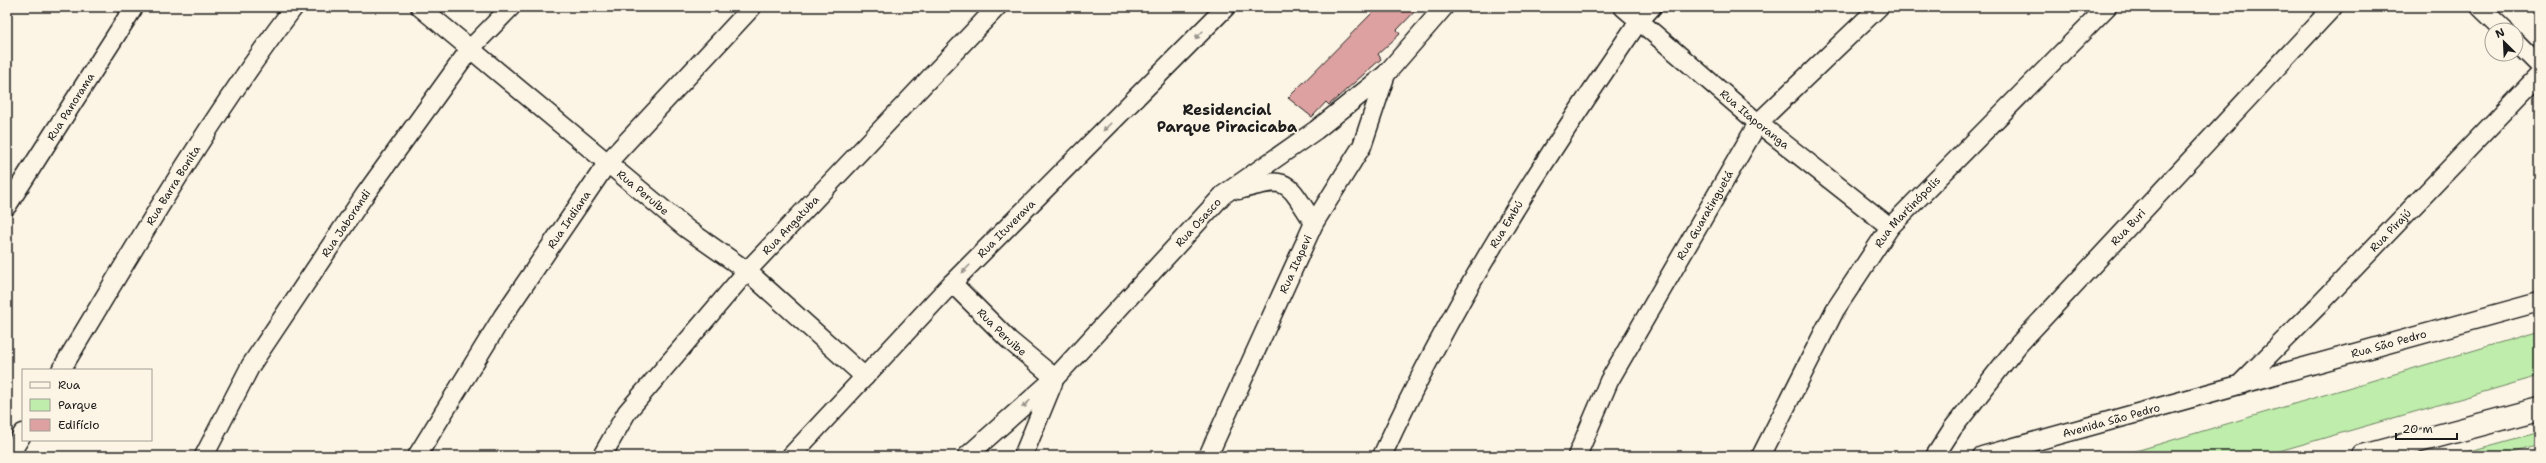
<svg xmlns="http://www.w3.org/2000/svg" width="2546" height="463" font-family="'Shantell Sans',sans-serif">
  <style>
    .green { fill: #bfedab; stroke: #6e8464 }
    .building { fill: #dca1a0; stroke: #1c1c1c }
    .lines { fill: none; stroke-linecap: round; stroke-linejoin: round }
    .street-casing { stroke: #1c1c1c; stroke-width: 21 }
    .highway-casing { stroke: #1c1c1c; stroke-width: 25 }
    .street { stroke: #fcf5e5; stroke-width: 18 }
    .highway { stroke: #fcf5e5; stroke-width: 22 }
    .oneway { fill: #97938b }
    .labels { text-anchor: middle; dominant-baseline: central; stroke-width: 3.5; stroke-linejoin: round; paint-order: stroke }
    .street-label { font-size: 11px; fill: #1c1c1c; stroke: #fcf5e5 }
    .district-label { font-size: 15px; font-weight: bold; fill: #1c1c1c; stroke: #fcf5e5 }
  </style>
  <rect width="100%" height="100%" fill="#fcf5e5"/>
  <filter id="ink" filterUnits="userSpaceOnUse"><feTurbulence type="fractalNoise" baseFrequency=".025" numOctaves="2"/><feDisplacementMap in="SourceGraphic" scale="8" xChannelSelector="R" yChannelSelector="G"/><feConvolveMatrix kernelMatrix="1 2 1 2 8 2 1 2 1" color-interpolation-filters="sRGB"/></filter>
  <g filter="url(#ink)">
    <g class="green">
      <path d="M2539,331V376L2262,456H2119Z"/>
      <path d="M2539,432V445L2500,456H2452Z"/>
    </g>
    <path class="building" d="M1378,7H1419L1397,30L1400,34L1378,54L1381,59L1329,105L1326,102L1312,117L1288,98Z"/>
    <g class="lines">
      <defs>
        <g id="street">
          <path id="s1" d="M420,7L687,229L747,271L865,377"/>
          <path id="s2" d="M1623,7L1758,123L1890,227"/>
          <path d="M2480,7L2504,30"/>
          <path d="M2516,42L2539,65"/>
          <path d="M1239,190C1290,175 1286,181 1314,223"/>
          <path id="s3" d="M7,206L134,7"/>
          <path id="s4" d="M952,283L1009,340L1055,378"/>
          <path id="s5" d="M61,370C135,247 207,122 294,7"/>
          <path id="s6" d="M2240,384L2318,306L2539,75"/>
          <path d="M9,456L23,433"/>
          <path id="s7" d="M204,456L251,365L364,196L470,49L511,7"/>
          <path id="s8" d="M417,456L503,316L608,162L752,7"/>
          <path id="s9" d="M602,456L627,412L747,271L997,7"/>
          <path id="s10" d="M791,456L952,283L1226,7"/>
          <path id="s11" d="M967,456L1055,378L1223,195L1316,130L1386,74L1444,7"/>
          <path d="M1023,456L1053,383"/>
          <path id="s12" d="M1208,456L1314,223L1362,146L1386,74"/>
          <path id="s13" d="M1382,456C1452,302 1543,160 1639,21L1652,7"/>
          <path id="s14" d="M1577,456L1609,381L1758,123L1879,7"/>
          <path id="s15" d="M1761,456L1835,310L1890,227L2107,7"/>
          <path id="s16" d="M1935,456L1953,428L2019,344L2333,7"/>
          <path id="s17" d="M1982,456L2539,302"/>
        </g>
        <path id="highway" d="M2363,456L2539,409"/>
      </defs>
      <use href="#street" class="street-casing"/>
      <use href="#highway" class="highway-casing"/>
      <use href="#street" class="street"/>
      <use href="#highway" class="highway"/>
    </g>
    <defs><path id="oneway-solid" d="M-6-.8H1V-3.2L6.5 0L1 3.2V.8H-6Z"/></defs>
    <g class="oneway">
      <use href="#oneway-solid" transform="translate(1199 35) rotate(135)"/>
      <use href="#oneway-solid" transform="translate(1107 127) rotate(135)"/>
      <use href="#oneway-solid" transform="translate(966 269) rotate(135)"/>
      <use href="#oneway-solid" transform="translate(1026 404) rotate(138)"/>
    </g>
  </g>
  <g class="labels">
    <g class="street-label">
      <text stroke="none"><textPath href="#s3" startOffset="118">Rua Panorama</textPath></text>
      <text stroke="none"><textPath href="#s2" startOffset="173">Rua Itaporanga</textPath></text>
      <text stroke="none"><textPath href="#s5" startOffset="216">Rua Barra Bonita</textPath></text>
      <text stroke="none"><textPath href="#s1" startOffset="290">Rua Peruíbe</textPath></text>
      <text stroke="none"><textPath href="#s15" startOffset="286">Rua Martinópolis</textPath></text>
      <text stroke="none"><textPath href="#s14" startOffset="273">Rua Guaratinguetá</textPath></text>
      <text stroke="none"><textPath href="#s8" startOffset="281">Rua Indiana</textPath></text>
      <text stroke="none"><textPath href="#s11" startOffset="329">Rua Osasco</textPath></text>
      <text stroke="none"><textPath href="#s7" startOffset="273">Rua Jaborandi</textPath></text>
      <text stroke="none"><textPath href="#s13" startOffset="263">Rua Embú</textPath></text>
      <text stroke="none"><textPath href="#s9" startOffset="299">Rua Angatuba</textPath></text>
      <text stroke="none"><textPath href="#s16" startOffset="300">Rua Buri</textPath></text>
      <text stroke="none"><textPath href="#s10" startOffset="313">Rua Ituverava</textPath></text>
      <text stroke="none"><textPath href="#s6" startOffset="215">Rua Pirajú</textPath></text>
      <text stroke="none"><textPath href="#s12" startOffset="211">Rua Itapevi</textPath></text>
      <text stroke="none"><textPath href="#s4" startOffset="70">Rua Peruibe</textPath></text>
      <text stroke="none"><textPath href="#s17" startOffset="422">Rua São Pedro</textPath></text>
      <text stroke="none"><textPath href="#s17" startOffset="134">Avenida São Pedro</textPath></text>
    </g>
    <g class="district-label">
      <text x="1227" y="110">Residencial<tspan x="1227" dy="17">Parque Piracicaba</tspan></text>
    </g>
  </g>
  <rect width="2546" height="463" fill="none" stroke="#fcf5e5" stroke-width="24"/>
  <rect x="12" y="12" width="2522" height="439" fill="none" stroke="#1c1c1c" stroke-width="1.5" filter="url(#ink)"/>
  <rect x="22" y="369" width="130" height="72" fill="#fcf5e5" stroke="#a29e95"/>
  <rect x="30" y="382" width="20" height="6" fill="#fcf5e5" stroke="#a29e95"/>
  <text x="58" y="389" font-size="12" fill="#1c1c1c">Rua</text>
  <rect x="30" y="399" width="20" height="12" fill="#bfedab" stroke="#a29e95"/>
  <text x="58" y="409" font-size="12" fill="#1c1c1c">Parque</text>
  <rect x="30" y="419" width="20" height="12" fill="#dca1a0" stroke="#a29e95"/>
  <text x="58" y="429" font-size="12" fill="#1c1c1c">Edifício</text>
  <g transform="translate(2504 42) rotate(336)"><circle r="19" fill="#fcf5e5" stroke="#a29e95"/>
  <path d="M0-3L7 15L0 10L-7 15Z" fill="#1c1c1c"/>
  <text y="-6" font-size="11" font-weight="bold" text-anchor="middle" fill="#1c1c1c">N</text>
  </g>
  <path d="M2396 433v6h61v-6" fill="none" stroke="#1c1c1c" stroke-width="2"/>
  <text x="2402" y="433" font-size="12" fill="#1c1c1c" stroke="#fcf5e5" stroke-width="3" paint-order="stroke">20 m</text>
</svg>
